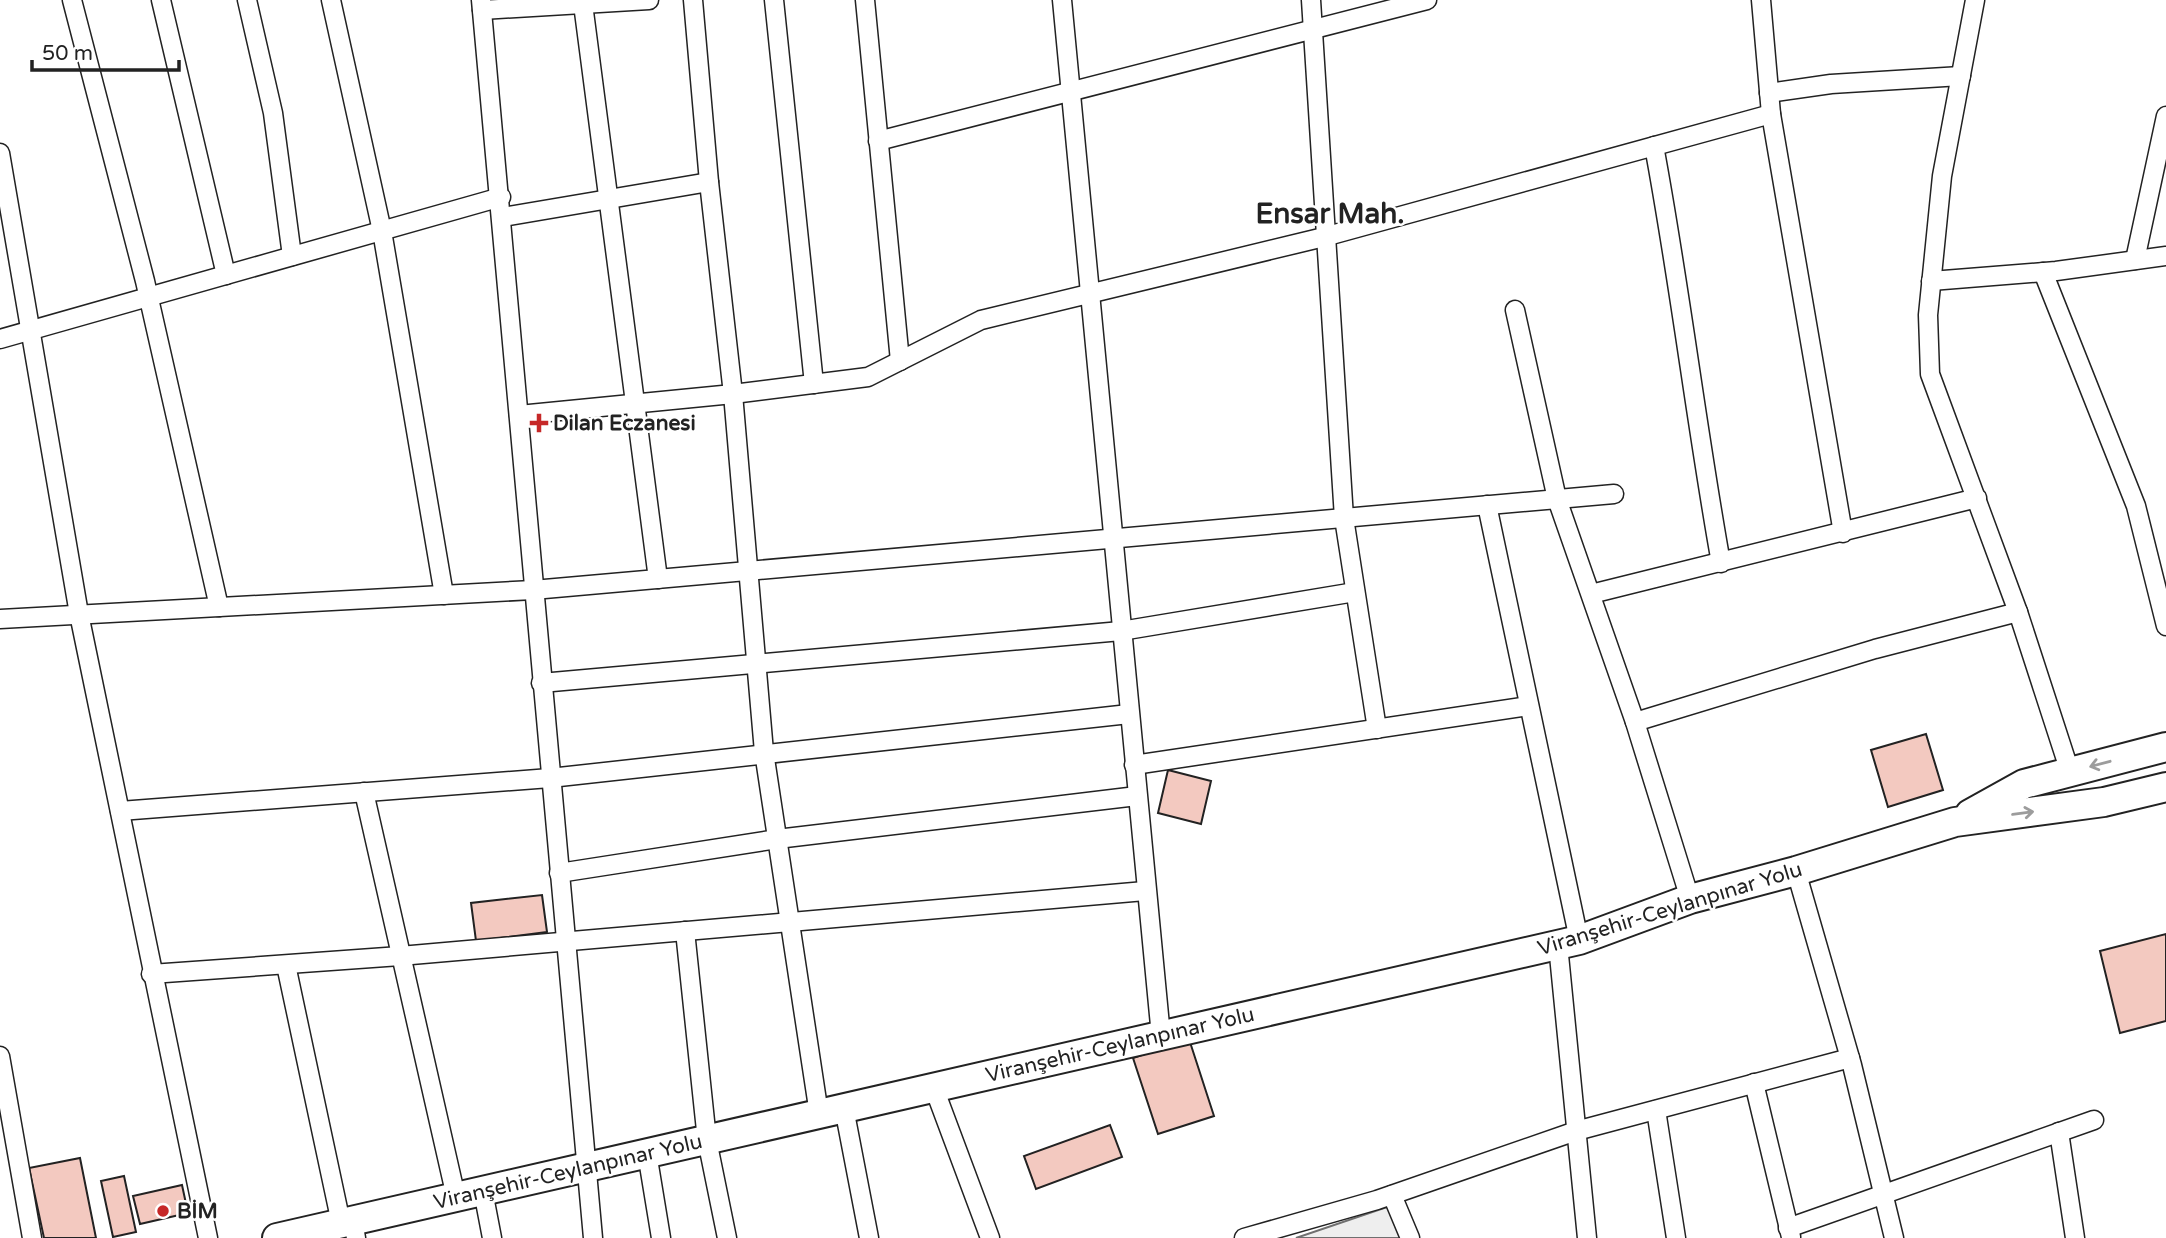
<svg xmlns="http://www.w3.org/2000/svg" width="2166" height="1238" font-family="'Varela Round',sans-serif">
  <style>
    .green { fill: #eee; stroke: #6f6f6f; stroke-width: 2 }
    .building { fill: #f3c9c0; stroke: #222; stroke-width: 2 }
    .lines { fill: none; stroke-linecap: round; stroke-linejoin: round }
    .street-casing { stroke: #222; stroke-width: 21 }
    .primary-casing { stroke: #222; stroke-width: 32 }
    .street { stroke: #fff; stroke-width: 18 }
    .primary { stroke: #fff; stroke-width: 28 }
    .oneway { stroke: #9c9c9c }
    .poi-dot { fill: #c62828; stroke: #fff; stroke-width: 2.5 }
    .labels { text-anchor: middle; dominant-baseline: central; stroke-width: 5; stroke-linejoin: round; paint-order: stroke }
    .poi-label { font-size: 21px; font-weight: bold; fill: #222; stroke: #fff; text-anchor: start }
    .street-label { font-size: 21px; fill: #222; stroke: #fff }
    .district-label { font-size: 28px; font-weight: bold; fill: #222; stroke: #fff }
  </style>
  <rect width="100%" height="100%" fill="#fff"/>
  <path class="green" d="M1390,1206L1402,1238H1296Z"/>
  <g class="building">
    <path d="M1926,734L1943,790L1888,807L1871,750Z"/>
    <path d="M1168,770L1211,781L1201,824L1158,813Z"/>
    <path d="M542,895L547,932L476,941L471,903Z"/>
    <path d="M2166,934V1021L2120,1033L2100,951Z"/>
    <path d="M1189,1039L1214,1116L1158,1134L1133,1058Z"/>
    <path d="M1110,1125L1122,1157L1036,1189L1024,1156Z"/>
    <path d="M80,1158L96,1238H44L29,1168Z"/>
    <path d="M124,1176L136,1232L113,1237L101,1181Z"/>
    <path d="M182,1185L188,1213L140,1224L133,1196Z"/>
  </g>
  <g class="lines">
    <defs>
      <g id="street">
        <path d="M72,0L145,281L219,607"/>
        <path d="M161,0L226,275"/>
        <path d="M247,0L273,113L292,256"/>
        <path d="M331,0L382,231L444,595"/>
        <path d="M481,0L593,1238"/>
        <path d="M693,0L709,182L733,394L764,752L819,1114"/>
        <path d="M774,0L814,384"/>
        <path d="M865,0L900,361"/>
        <path d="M1062,0L1161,1036"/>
        <path d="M1311,0L1344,518L1377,729"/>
        <path d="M1761,0L1771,114L1843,533"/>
        <path d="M1975,0L1942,176L1928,315L1930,374L2018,612L2070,772"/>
        <path d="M583,4L658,579"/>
        <path d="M482,10L649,0"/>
        <path d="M1769,93L1831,84L1961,76"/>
        <path d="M878,141L1427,0"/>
        <path d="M1654,146C1680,285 1696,424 1721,563"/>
        <path d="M0,153L79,614L208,1238"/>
        <path d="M503,217L709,182"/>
        <path d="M2135,260L2166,116"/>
        <path d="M2043,272L2136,506L2166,626"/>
        <path d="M1931,281L2056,271L2166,256"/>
        <path d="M1515,310L1557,499L1635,722L1690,899"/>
        <path d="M0,339L501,197"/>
        <path d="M519,415L733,394L868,377L981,320L1324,237L1771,114"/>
        <path d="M1487,505L1579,940"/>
        <path d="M1591,594L1977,498"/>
        <path d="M0,619L533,590L1614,494"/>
        <path d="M541,683L1121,631L1355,592"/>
        <path d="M1635,722L1875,649L2018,612"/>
        <path d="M1134,765L1529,706"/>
        <path d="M364,792L456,1197"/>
        <path d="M120,811L550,778L1129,714"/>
        <path d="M1796,871L1852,1065L1894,1238"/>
        <path d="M559,873L777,839L1137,796"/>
        <path d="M685,931L707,1140L727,1238"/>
        <path d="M1558,945L1587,1238"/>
        <path d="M286,965L341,1223"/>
        <path d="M151,974L400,956L1145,891"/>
        <path d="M0,1056L32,1238"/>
        <path d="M1754,1083L1791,1237"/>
        <path d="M934,1088L990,1238"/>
        <path d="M844,1108L869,1238"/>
        <path d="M1656,1110L1676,1238"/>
        <path d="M2059,1132L2075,1238"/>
        <path d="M647,1153L661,1238"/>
        <path d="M483,1191L492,1238"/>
        <path d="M1392,1195L1410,1238"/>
        <path d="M353,1221L356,1238"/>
        <path d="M1788,1228L2094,1120"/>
        <path d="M1244,1238L1377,1200L1576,1131L1850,1058"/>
      </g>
      <g id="primary">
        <path d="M1970,814L2024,784L2166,747"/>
        <path d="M277,1238L1579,940L1690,899L1796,871L1955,822L2104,802L2166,787"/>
      </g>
    </defs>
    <use href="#street" class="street-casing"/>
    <use href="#primary" class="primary-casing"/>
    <use href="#street" class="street"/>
    <use href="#primary" class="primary"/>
  </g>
  <defs><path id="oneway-shaft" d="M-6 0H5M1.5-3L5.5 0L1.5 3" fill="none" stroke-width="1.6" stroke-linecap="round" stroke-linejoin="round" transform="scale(1.75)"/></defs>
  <g class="oneway">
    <use href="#oneway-shaft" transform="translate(2100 764) rotate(165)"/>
    <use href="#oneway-shaft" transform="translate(2023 813) rotate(-8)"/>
  </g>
  <g class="poi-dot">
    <path d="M535.5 412.5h7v7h7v7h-7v7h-7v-7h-7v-7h7z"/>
    <circle cx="163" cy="1211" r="7"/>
  </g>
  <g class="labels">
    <g class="poi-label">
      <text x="553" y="423">Dilan Eczanesi</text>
      <text x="177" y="1211">BİM</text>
    </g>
    <g class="street-label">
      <text transform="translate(1670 909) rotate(-17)">Viranşehir-Ceylanpınar Yolu</text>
      <text transform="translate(1120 1045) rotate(-13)">Viranşehir-Ceylanpınar Yolu</text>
      <text transform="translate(568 1172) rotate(-13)">Viranşehir-Ceylanpınar Yolu</text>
    </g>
    <g class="district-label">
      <text x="1330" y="214">Ensar Mah.</text>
    </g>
  </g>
  <path d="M32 60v10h147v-10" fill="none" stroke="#222222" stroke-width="3.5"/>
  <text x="42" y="60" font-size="21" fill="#222222" stroke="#ffffff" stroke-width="5" paint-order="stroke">50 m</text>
</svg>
